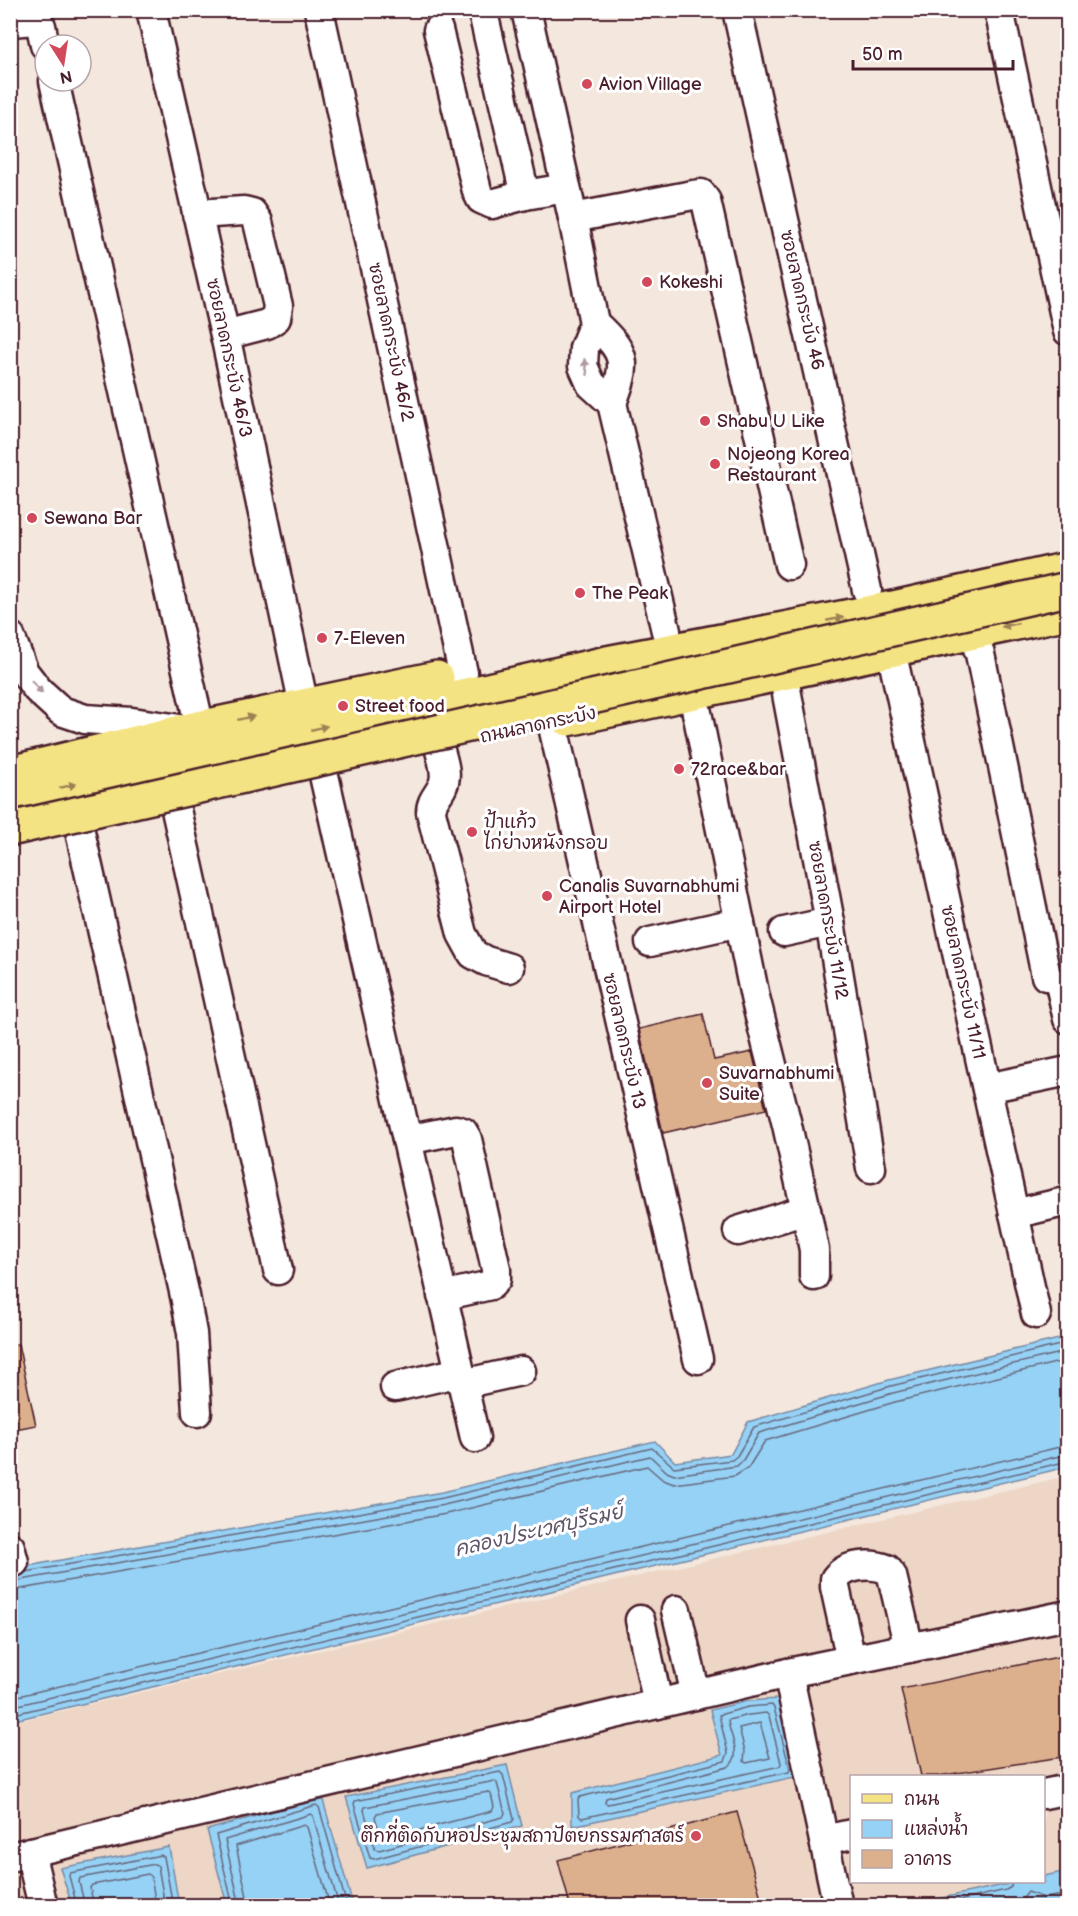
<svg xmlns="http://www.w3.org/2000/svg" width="1078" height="1916" font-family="'Balsamiq Sans','Playpen Sans Thai',sans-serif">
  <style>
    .built { fill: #edd6c5; fill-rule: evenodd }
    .water { fill: #95d2f6; stroke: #778aa5; stroke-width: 1.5 }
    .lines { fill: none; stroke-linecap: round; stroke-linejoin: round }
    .shore { stroke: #68677c; stroke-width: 1.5 }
    .building { fill: #dcb08d; stroke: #4a1f2b; stroke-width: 1.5 }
    .minor-casing { stroke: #4a1f2b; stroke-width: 33 }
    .major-casing { stroke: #4a1f2b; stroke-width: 38 }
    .minor { stroke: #fff; stroke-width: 28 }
    .major { stroke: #f4e382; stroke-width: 33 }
    .major-bridge-casing { stroke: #4a1f2b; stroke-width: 38; stroke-linecap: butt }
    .major-bridge { stroke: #f4e382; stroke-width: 33 }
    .oneway { fill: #ae9aa0 }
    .oneway2 { fill: #9f8156 }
    .poi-dot { fill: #d1495b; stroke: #fff; stroke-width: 2 }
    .labels { text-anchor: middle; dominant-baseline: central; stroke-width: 6; stroke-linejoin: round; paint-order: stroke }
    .poi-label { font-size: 18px; fill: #4a1f2b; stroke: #fff; text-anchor: start }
    .street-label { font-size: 18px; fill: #4a1f2b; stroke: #fff }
    .water-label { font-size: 20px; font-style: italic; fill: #605568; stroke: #fff }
  </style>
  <rect width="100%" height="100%" fill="#f4e7dd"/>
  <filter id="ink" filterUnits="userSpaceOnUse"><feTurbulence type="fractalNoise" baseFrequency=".0167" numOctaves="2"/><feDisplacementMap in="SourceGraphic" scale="12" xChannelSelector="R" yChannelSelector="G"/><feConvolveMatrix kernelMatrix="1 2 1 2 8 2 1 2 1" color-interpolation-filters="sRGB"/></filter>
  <g filter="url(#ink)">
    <path class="built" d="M1067,1476V1905H11L10,1723ZM852,1776H1044V1882H852Z"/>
    <g class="water">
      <path d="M1067,1337V1467L11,1721V1569L442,1492L655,1441L675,1462L731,1454L748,1422L889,1380Z"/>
      <path d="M778,1699L799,1776L572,1826V1793L722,1755L710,1710L748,1701Z"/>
      <path d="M507,1765L522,1826L367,1868L346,1797Z"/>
      <path d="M322,1797L353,1905H227L207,1830Z"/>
      <path d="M169,1847L179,1905H72L60,1868Z"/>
      <path d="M1067,1871V1905H908L1018,1882H1044V1876Z"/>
    </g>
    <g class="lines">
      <g class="shore">
        <path d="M26,1572L443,1498L652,1448L674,1467L732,1460L737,1456L754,1427L891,1386L1068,1343"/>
        <path d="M10,1582L444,1505L650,1456L667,1472L674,1475L737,1466L743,1460L759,1433L893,1393L1068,1351"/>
        <path d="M10,1591L446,1514L647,1466L663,1480L674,1484L735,1476L748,1468L765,1441L895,1402L1068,1360"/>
        <path d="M10,1698L1068,1445"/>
        <path d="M772,1705L774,1708L790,1769L789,1772L582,1818L579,1816L578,1800L580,1797L725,1761L728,1753L719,1715L748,1707Z"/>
        <path d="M10,1707L1068,1454"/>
        <path d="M766,1713L769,1716L781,1763L780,1766L608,1804L605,1803L606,1798L728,1767C744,1755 729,1736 728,1720L749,1715Z"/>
        <path d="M10,1715L1068,1461"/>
        <path d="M760,1723L770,1758L746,1763L744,1761L745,1751L739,1728Z"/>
        <path d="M500,1772L503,1775L514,1819L512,1822L374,1859L370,1858L354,1804L355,1801Z"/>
        <path d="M495,1781L497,1783L505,1813L503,1817L379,1850L375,1849L364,1810L365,1807Z"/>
        <path d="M488,1792L491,1794L494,1807L492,1811L385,1839L381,1838L375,1817L377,1813Z"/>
        <path d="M77,1906L69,1876L70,1873L161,1855L164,1857L173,1906"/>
        <path d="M85,1906L79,1882L80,1878L155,1864L158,1866L165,1906"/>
        <path d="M94,1906L90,1888L92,1885L148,1874L151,1876L156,1906"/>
        <path d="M233,1906L216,1835L316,1805L319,1807L347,1906"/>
        <path d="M240,1906L225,1840L311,1814L313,1816L339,1906"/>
        <path d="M249,1906L236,1846L304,1825L307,1827L330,1906"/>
        <path d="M936,1906L1006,1890L1011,1887L1012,1882"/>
        <path d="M1013,1906L1021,1901L1028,1892L1044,1898L1068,1894"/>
      </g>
    </g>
    <g class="building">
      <path d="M703,1014L714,1060L752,1052L766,1109L663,1133L639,1029Z"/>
      <path d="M18,1344L36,1425L10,1430V1345Z"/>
      <path d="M1068,1655V1756L938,1776H921L901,1689Z"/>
      <path d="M737,1812L763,1905H570L558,1860Z"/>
    </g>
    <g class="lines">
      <defs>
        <g id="minor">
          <path d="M151,10L225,335L304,706"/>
          <path d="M319,10L463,673"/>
          <path d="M526,10L573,218L594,323L584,348L583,366L591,384L612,403"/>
          <path d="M737,10L867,590"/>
          <path d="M999,10L1068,331"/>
          <path d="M484,17L525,195"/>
          <path d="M10,22L36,20L41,26L45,45"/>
          <path d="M438,30L477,191L481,199L492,204L525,195L566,188"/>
          <path d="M54,81L200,728"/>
          <path d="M197,214L244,211L252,213L258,222L278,306L276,318L267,324L225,335"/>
          <path d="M573,218L693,195L701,194L706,201L789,565"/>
          <path d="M594,323C627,354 628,361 612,403"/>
          <path d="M612,403L666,631"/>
          <path d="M973,633L980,654L1046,976"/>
          <path d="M10,636L24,672L38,690L61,711L85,719L132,722L180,729"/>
          <path d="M891,650L1036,1314"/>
          <path d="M783,673L830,922L871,1168"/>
          <path d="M692,692L698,717L755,997L787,1125L806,1210L814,1250V1276"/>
          <path d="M552,722L698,1359"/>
          <path d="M439,747C442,759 448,773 443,785C439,795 431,800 431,812L462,934L473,954L486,961L509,968"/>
          <path d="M323,771L475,1438"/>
          <path d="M175,805L278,1270"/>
          <path d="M79,827L185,1296L192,1333L197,1412"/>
          <path d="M784,932L830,922"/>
          <path d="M650,942L740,922"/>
          <path d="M1060,984L1068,1019"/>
          <path d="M987,1088L1068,1071"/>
          <path d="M407,1140L456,1130L463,1132L467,1139L496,1269V1279L491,1285L442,1296"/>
          <path d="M1014,1214L1060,1203"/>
          <path d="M738,1231L806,1210"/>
          <path d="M462,1384L521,1371"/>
          <path d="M395,1387L460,1372"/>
          <path d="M10,1547L14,1562"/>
          <path d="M676,1610L696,1695"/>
          <path d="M640,1620L658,1704"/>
          <path d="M851,1660L835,1587V1579C846,1564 871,1563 887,1569L892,1576L909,1648"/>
          <path d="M788,1673L838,1906"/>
          <path d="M1044,1794L1068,1789"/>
          <path d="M824,1840L852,1834"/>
          <path d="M30,1852L43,1906"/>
          <path d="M10,1857L788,1673L1068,1615"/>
        </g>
        <g id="major">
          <path d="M568,719L1068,612"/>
          <path d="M10,773L189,730L437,678"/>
          <path d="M10,799L607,663L893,608L1068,569"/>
        </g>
      </defs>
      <use href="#minor" class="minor-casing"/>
      <use href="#major" class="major-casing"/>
      <use href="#minor" class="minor"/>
      <use href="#major" class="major"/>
      <defs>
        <path id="major-bridge" d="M10,829L1068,589"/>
      </defs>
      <use href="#major-bridge" class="major-bridge-casing"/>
      <use href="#major-bridge" class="major-bridge"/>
    </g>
    <defs><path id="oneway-solid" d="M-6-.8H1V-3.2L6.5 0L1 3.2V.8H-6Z" transform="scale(1.5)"/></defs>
    <g class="oneway">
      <use href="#oneway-solid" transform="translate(586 367) rotate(-102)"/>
      <use href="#oneway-solid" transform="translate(37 687) rotate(49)"/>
    </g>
    <g class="oneway2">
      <use href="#oneway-solid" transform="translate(835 619) rotate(-11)"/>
      <use href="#oneway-solid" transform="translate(1010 625) rotate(167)"/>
      <use href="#oneway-solid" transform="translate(246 718) rotate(-12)"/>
      <use href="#oneway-solid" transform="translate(319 728) rotate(-13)"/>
      <use href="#oneway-solid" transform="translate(68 786) rotate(-13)"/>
    </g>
  </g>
  <g class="poi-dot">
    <circle cx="587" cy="84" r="6"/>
    <circle cx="647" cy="282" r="6"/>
    <circle cx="705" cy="421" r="6"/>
    <circle cx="715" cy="464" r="6"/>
    <circle cx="32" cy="518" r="6"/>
    <circle cx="580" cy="593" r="6"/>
    <circle cx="322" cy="638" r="6"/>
    <circle cx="343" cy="706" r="6"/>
    <circle cx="679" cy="769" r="6"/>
    <circle cx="472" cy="832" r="6"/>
    <circle cx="547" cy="896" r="6"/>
    <circle cx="707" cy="1083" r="6"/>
    <circle cx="696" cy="1836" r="6"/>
  </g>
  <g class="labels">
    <g class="poi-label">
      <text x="599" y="84">Avion Village</text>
      <text x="659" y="282">Kokeshi</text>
      <text x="717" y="421">Shabu U Like</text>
      <text x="727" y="454">Nojeong Korea<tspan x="727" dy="21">Restaurant</tspan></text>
      <text x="44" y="518">Sewana Bar</text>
      <text x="592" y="593">The Peak</text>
      <text x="334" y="638">7-Eleven</text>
      <text x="355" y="706">Street food</text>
      <text x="691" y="769">72race&amp;bar</text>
      <text x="484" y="822">ป้าแก้ว<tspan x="484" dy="21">ไก่ย่างหนังกรอบ</tspan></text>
      <text x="559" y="886">Canalis Suvarnabhumi<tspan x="559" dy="21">Airport Hotel</tspan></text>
      <text x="719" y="1073">Suvarnabhumi<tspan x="719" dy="21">Suite</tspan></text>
      <text x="684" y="1836" text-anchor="end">ตึกที่ติดกับหอประชุมสถาปัตยกรรมศาสตร์</text>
    </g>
    <g class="street-label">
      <text transform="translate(802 300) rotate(77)">ซอยลาดกระบัง 46</text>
      <text transform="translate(391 342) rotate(78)">ซอยลาดกระบัง 46/2</text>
      <text transform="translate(229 358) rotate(78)">ซอยลาดกระบัง 46/3</text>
      <text transform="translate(538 725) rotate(-12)">ถนนลาดกระบัง</text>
      <text transform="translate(828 920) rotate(80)">ซอยลาดกระบัง 11/12</text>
      <text transform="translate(963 982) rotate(78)">ซอยลาดกระบัง 11/11</text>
      <text transform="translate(624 1041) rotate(77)">ซอยลาดกระบัง 13</text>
    </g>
    <g class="water-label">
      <text transform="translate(539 1531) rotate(-13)">คลองประเวศบุรีรมย์</text>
    </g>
  </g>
  <rect width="1078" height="1916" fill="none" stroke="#fff" stroke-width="36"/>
  <rect x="18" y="18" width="1042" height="1880" fill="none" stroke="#4a1f2b" stroke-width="2" filter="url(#ink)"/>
  <rect x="850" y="1775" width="195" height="108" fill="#ffffff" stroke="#b7a5aa" stroke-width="1.5"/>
  <rect x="862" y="1794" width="30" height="9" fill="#f4e382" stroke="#b7a5aa" stroke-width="1.5"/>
  <text x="904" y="1805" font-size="18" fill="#4a1f2b">ถนน</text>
  <rect x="862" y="1820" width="30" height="18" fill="#95d2f6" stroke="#b7a5aa" stroke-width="1.5"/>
  <text x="904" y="1835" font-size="18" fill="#4a1f2b">แหล่งน้ำ</text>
  <rect x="862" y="1850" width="30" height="18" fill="#dcb08d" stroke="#b7a5aa" stroke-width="1.5"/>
  <text x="904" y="1865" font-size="18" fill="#4a1f2b">อาคาร</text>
  <g transform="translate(63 63) rotate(168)"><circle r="28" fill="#ffffff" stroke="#b7a5aa" stroke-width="1.5"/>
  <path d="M0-4.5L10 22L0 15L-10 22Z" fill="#d1495b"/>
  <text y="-9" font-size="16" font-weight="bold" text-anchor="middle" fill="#4a1f2b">N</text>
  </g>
  <path d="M853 60v9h160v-9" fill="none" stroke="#4a1f2b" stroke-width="3"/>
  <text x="862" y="60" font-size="18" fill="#4a1f2b" stroke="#ffffff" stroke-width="4.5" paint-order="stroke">50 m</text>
</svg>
